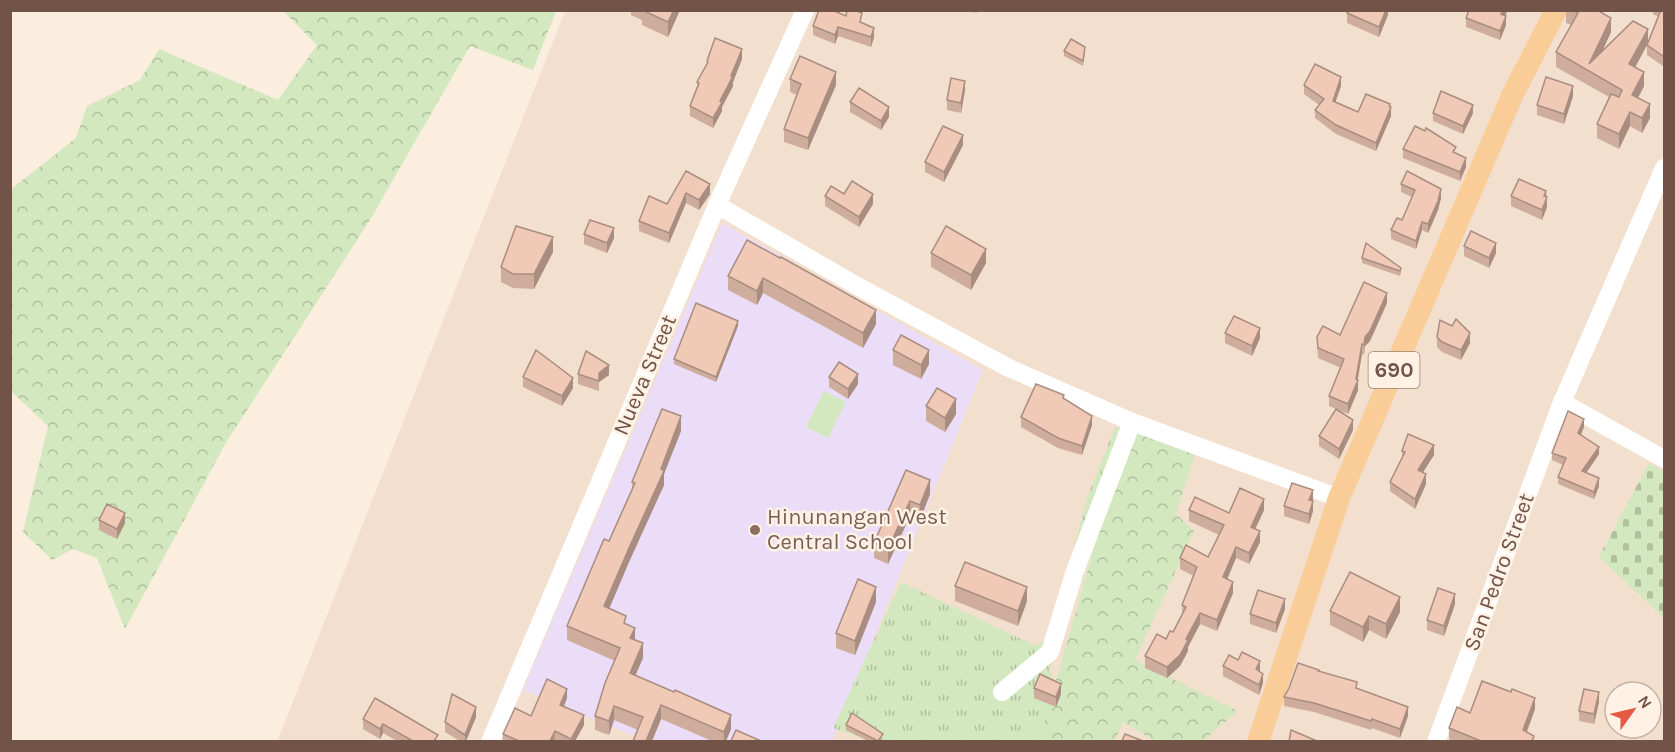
<svg xmlns="http://www.w3.org/2000/svg" width="1675" height="752" font-family="Karla,sans-serif">
  <style>
    .residential { fill: #f3dfce; fill-rule: evenodd }
    .education { fill: #ebdcf7 }
    .grass { fill: url(#grass-tufts) }
    .forest { fill: url(#forest-crowns) }
    .cemetery { fill: url(#cemetery-stones) }
    .park { fill: #d3e8bf }
    .lines { fill: none; stroke-linecap: round; stroke-linejoin: round }
    .minor { stroke: #fff; stroke-width: 18 }
    .major { stroke: #facc98; stroke-width: 22 }
    .wall { fill: #cead9d }
    .shaded-wall { fill: #a88d80 }
    .building { fill: #f0c9b7; stroke: #a88d80; stroke-width: 1.5 }
    .education-dot { fill: #8d6e63; stroke: #fff2e5; stroke-width: 2 }
    .labels { text-anchor: middle; dominant-baseline: central; stroke-width: 5; stroke-linejoin: round; paint-order: stroke }
    .shield { fill: #fff2e5; stroke: #9c8377; stroke-width: 1.5 }
    .shield-label { font-size: 21px; font-weight: bold; fill: #715348 }
    .street-label { font-size: 22px; fill: #715348; stroke: #fff2e5 }
    .education-label { font-size: 22px; fill: #785e54; stroke: #fff2e5; text-anchor: start }
  </style>
  <defs>
    <pattern id="grass-tufts" width="24" height="20" patternUnits="userSpaceOnUse" patternTransform="scale(1.5)"><rect width="24" height="20" fill="#d3e8bf"/><path d="M3 7l-1-3M5 7V3M7 7l1-3M15 17l-1-3M17 17v-4M19 17l1-3" fill="none" stroke="#b0bf9d"/></pattern>
    <pattern id="forest-crowns" width="20" height="18" patternUnits="userSpaceOnUse" patternTransform="scale(1.5)"><rect width="20" height="18" fill="#d3e8bf"/><path d="M2 6a3 3 0 1 1 6 0M12 15a3 3 0 1 1 6 0" fill="none" stroke="#b0bf9d"/></pattern>
    <pattern id="cemetery-stones" width="16" height="16" patternUnits="userSpaceOnUse" patternTransform="scale(1.5)"><rect width="16" height="16" fill="#d3e8bf"/><path d="M2 7V4a2 2 0 0 1 4 0v3zM10 15v-3a2 2 0 0 1 4 0v3z" fill="#b0bf9d"/></pattern>
  </defs>
  <rect width="100%" height="100%" fill="#fceedf"/>
  <path class="residential" d="M565,11H1664V741L277,742ZM1615,692H1651V728H1615Z"/>
  <path class="education" d="M722,223L983,370L832,741H647L523,690Z"/>
  <path class="grass" d="M1115,427L1135,435L1049,670L1085,741H869L833,728L901,582L1036,646L1050,636L1087,498Z"/>
  <g class="forest">
    <path d="M283,11H556L533,70L470,46L370,220L227,441L125,629L97,558L73,549L52,560L23,532L48,426L11,391L10,190L76,138L87,106L140,80L159,49L278,100L317,45Z"/>
    <path d="M1137,433L1197,449L1176,514L1194,531L1135,660L1238,711L1203,741H1155L1123,722L1115,741H1047L1043,726L1104,513Z"/>
  </g>
  <path class="cemetery" d="M1649,463L1664,472V618L1599,557Z"/>
  <path class="park" d="M824,391L846,402L828,438L806,427Z"/>
  <g class="lines">
    <g class="minor">
      <path d="M717,205L859,287L1007,367L1132,422L1339,498"/>
      <path d="M1562,402L1664,459"/>
      <path d="M1002,692L1050,652L1075,571L1132,422"/>
      <path d="M490,742L717,205L805,10"/>
      <path d="M1436,742L1562,402L1664,168"/>
    </g>
    <path class="major" d="M1258,742L1339,498L1511,98L1556,10"/>
  </g>
  <g class="wall">
    <path d="M631,10H680L668,37L642,25V20L631,15Z"/>
    <path d="M966,10H977V13Z"/>
    <path d="M1388,10V15L1379,37L1347,23V13Z"/>
    <path d="M1508,10L1505,16L1506,25L1500,40L1466,27V18Z"/>
    <path d="M1566,10H1597L1611,32L1602,52L1648,43L1635,67L1644,86L1638,98L1650,118L1642,133L1630,126L1619,149L1597,138V124L1609,97L1556,67V52L1571,25L1566,23Z"/>
    <path d="M1653,10H1665V63L1663,66L1647,55V45L1659,17L1653,14Z"/>
    <path d="M862,23L874,37L871,47L838,36L835,44L813,35V26Z"/>
    <path d="M1064,51L1085,52L1083,66L1064,56Z"/>
    <path d="M742,59L733,82V86L722,107V111L713,128L690,116V106L697,86V82L707,65V61Z"/>
    <path d="M790,79L836,85L808,150L784,142V129L797,95L790,92Z"/>
    <path d="M1304,85L1341,86L1335,102L1358,112L1390,107L1391,116L1376,151L1336,134L1315,118V110L1319,105L1304,94Z"/>
    <path d="M965,90L961,113L947,110V100Z"/>
    <path d="M1573,96L1564,124L1537,115V105Z"/>
    <path d="M850,102L889,117L881,130L850,112Z"/>
    <path d="M1433,113H1473L1463,134L1433,121Z"/>
    <path d="M963,145L944,182L925,172V162Z"/>
    <path d="M1403,149L1456,153L1466,167L1460,181L1403,158Z"/>
    <path d="M686,171L710,194L699,210L686,203L669,243L639,231V221L667,204Z"/>
    <path d="M1401,184L1441,198L1438,210L1428,233L1422,230L1416,249L1391,239V230L1402,220L1412,197L1401,192Z"/>
    <path d="M1546,191L1547,207L1542,220L1511,206V196Z"/>
    <path d="M844,194L873,204L859,227L825,206V196Z"/>
    <path d="M584,234L614,238L607,253L584,244Z"/>
    <path d="M747,240L876,324L863,348L763,293L757,305L728,290V276Z"/>
    <path d="M1464,246L1496,253L1489,268L1464,256Z"/>
    <path d="M553,252L534,289L513,288L501,282V267Z"/>
    <path d="M931,253L986,263L971,290L931,267Z"/>
    <path d="M1362,258L1401,268V273L1400,276L1362,263Z"/>
    <path d="M1387,303L1370,341L1365,346L1364,355L1362,354L1357,380L1358,390L1348,414L1329,406V396L1341,368L1318,358L1317,347V337L1340,335Z"/>
    <path d="M738,326L716,382L674,364V359Z"/>
    <path d="M1225,333L1260,338L1252,356L1225,343Z"/>
    <path d="M1437,337L1470,343L1461,360L1442,352L1437,347Z"/>
    <path d="M893,350L929,364L921,379L893,365Z"/>
    <path d="M578,374L609,375L599,382V391L578,384Z"/>
    <path d="M523,377L573,388L562,406L523,387Z"/>
    <path d="M829,377L858,384L848,399L829,387Z"/>
    <path d="M1064,398L1092,425L1082,455L1058,448L1021,427V417Z"/>
    <path d="M926,406L956,414L945,432L926,421Z"/>
    <path d="M1584,427L1581,435L1599,454L1586,473L1599,486L1594,499L1558,484V477L1563,465L1552,460V453Z"/>
    <path d="M1353,430L1339,459L1319,446V436Z"/>
    <path d="M681,431L664,474V485L629,562L609,608L626,624L635,640L643,658L635,675L731,729L726,741H712L661,719L652,741H633L638,730L614,720L609,735L595,730V716L615,661L567,640V626L609,541L632,489V482Z"/>
    <path d="M1402,451L1434,455L1423,472L1426,484L1415,509L1390,491V482L1402,457Z"/>
    <path d="M906,470L930,494L920,520L910,516L888,564L874,558V543Z"/>
    <path d="M1312,501L1313,511L1309,524L1284,516V506Z"/>
    <path d="M1189,510L1229,513L1264,510L1255,529L1260,542L1249,564L1236,558L1227,579L1233,593L1217,631L1200,624L1188,647V651L1180,666L1167,678L1145,668V656L1173,632L1182,616V605L1194,576L1180,569V558L1208,557L1219,535L1189,521Z"/>
    <path d="M99,520L125,523L117,539L99,530Z"/>
    <path d="M955,586L1027,601L1018,626L955,601Z"/>
    <path d="M876,602L855,655L836,648V633Z"/>
    <path d="M1455,604L1444,636L1427,630V620Z"/>
    <path d="M1285,609L1276,633L1250,624V614Z"/>
    <path d="M1330,611L1400,612L1386,639L1369,630L1363,642L1330,625Z"/>
    <path d="M1223,666L1260,672L1263,683L1259,695L1223,676Z"/>
    <path d="M1319,671L1357,688L1408,716L1400,738L1372,728L1371,730L1314,712L1284,706V697Z"/>
    <path d="M1034,688L1061,694L1056,707L1034,698Z"/>
    <path d="M375,698L438,741H397L383,733L380,739L363,729V719Z"/>
    <path d="M567,698L564,707L584,725L575,741H503V734L531,716Z"/>
    <path d="M1599,702L1594,724L1579,721V711Z"/>
    <path d="M1535,709L1527,732L1534,741H1454L1449,739V728L1470,713Z"/>
    <path d="M476,717L466,741H460L445,732V722Z"/>
    <path d="M846,725L883,739L881,741H868L846,730Z"/>
  </g>
  <g class="shaded-wall">
    <path d="M674,10H680L668,37V22Z"/>
    <path d="M1386,10H1388V15L1379,37V27Z"/>
    <path d="M1503,10H1508L1501,23V14Z"/>
    <path d="M1506,16V25L1500,40V31Z"/>
    <path d="M1611,18V32L1592,73L1589,64Z"/>
    <path d="M838,27V36L835,44V35Z"/>
    <path d="M874,28V37L871,47V37Z"/>
    <path d="M1648,29V43L1629,79V64Z"/>
    <path d="M742,49V59L733,82V86L722,107V111L713,128V118Z"/>
    <path d="M1665,53V63L1663,66V56Z"/>
    <path d="M836,72V85L808,150V138Z"/>
    <path d="M1644,72V86L1632,109V95Z"/>
    <path d="M1341,77V86L1333,109V101Z"/>
    <path d="M965,81V90L961,113V103Z"/>
    <path d="M1573,86V96L1564,124V114Z"/>
    <path d="M1390,104V110L1391,107V116L1376,151V143Z"/>
    <path d="M1650,104V118L1642,133V118Z"/>
    <path d="M1473,105V113L1463,134V126Z"/>
    <path d="M889,107V117L881,130V121Z"/>
    <path d="M1630,112V126L1619,149V134Z"/>
    <path d="M963,135V145L944,182V172Z"/>
    <path d="M1466,158V167L1460,181V172Z"/>
    <path d="M710,184V194L699,210V200Z"/>
    <path d="M1441,189V198L1438,210L1428,233V224Z"/>
    <path d="M1546,191L1547,207L1542,220V210Z"/>
    <path d="M686,193V203L669,243V233Z"/>
    <path d="M873,194V204L859,227V217Z"/>
    <path d="M1422,222V230L1416,249V241Z"/>
    <path d="M614,228V238L607,253V243Z"/>
    <path d="M553,237V252L534,289V274Z"/>
    <path d="M1496,243V253L1489,268V258Z"/>
    <path d="M986,249V263L971,290V275Z"/>
    <path d="M763,278V293L757,305V291Z"/>
    <path d="M1387,293V303L1370,341L1365,346L1364,355L1365,337Z"/>
    <path d="M876,310V324L863,348V333Z"/>
    <path d="M738,321V326L716,382V377Z"/>
    <path d="M1260,328V338L1252,356V346Z"/>
    <path d="M1470,333V343L1461,360V350Z"/>
    <path d="M1362,344V354L1357,384L1358,380V390L1348,414V404L1356,379Z"/>
    <path d="M929,350V364L921,379V365Z"/>
    <path d="M609,365V375L599,382V373Z"/>
    <path d="M858,374V384L848,399V389Z"/>
    <path d="M573,378V388L562,406V396Z"/>
    <path d="M956,399V414L945,432V418Z"/>
    <path d="M681,416V431L664,474V485L629,562L604,621V606L661,469Z"/>
    <path d="M1092,416V425L1082,455V446Z"/>
    <path d="M1584,419V427L1578,441V433Z"/>
    <path d="M1353,420V430L1339,459V449Z"/>
    <path d="M1434,445V455L1418,480V470Z"/>
    <path d="M1599,447V454L1582,479V471Z"/>
    <path d="M1426,474V484L1415,509V499Z"/>
    <path d="M1599,478V486L1594,499V492Z"/>
    <path d="M930,480V494L920,520V505Z"/>
    <path d="M1313,490V500L1309,510V500Z"/>
    <path d="M1264,499V510L1251,538V527Z"/>
    <path d="M910,501V516L888,564V549Z"/>
    <path d="M1313,501V511L1309,524V514Z"/>
    <path d="M125,513V523L117,539V529Z"/>
    <path d="M1260,531V542L1249,564V553Z"/>
    <path d="M1236,547V558L1223,589V577Z"/>
    <path d="M1233,582V593L1217,631V620Z"/>
    <path d="M876,587V602L855,655V641Z"/>
    <path d="M1027,587V601L1018,626V611Z"/>
    <path d="M1455,594V604L1444,636V626Z"/>
    <path d="M1400,597V612L1386,639V624Z"/>
    <path d="M1285,599V609L1276,633V623Z"/>
    <path d="M1200,613V624L1188,647V651L1180,666L1167,678V667L1186,639Z"/>
    <path d="M1369,616V630L1363,642V627Z"/>
    <path d="M635,628V643L630,638Z"/>
    <path d="M643,643V658L630,688V673Z"/>
    <path d="M1260,661V671L1256,679V669Z"/>
    <path d="M1263,674V683L1259,695V685Z"/>
    <path d="M1061,684V694L1056,707V697Z"/>
    <path d="M567,689V698L560,715V705Z"/>
    <path d="M1599,692V702L1594,724V714Z"/>
    <path d="M1535,698V709L1523,741V730Z"/>
    <path d="M661,705V719L652,741H646Z"/>
    <path d="M614,706V720L609,735V721Z"/>
    <path d="M476,707V717L466,741H465V735Z"/>
    <path d="M1408,707V716L1400,738V729Z"/>
    <path d="M584,715V725L575,741H571V739Z"/>
    <path d="M731,715V729L726,741H724V732Z"/>
    <path d="M383,724V733L380,739V729Z"/>
    <path d="M555,731L554,741H550Z"/>
  </g>
  <g class="building">
    <path d="M642,10H674L668,22Z"/>
    <path d="M819,10H832L846,16L847,10H854L862,13L860,22L874,28L871,37L838,27L835,35L813,26Z"/>
    <path d="M1348,10H1386L1379,27L1347,13Z"/>
    <path d="M1469,10H1503L1501,14L1506,16L1500,31L1466,18Z"/>
    <path d="M1572,10H1597L1611,18L1589,64L1633,21L1648,29L1629,64L1644,72L1632,95L1650,104L1642,118L1630,112L1619,134L1597,124L1611,94L1619,97L1622,90L1556,52L1578,13Z"/>
    <path d="M1661,10H1665V53L1663,56L1647,45Z"/>
    <path d="M715,38L742,49L731,76H733L720,101L722,102L713,118L690,106L699,83L697,82L708,62L707,61Z"/>
    <path d="M1071,39L1085,47L1083,61L1064,51Z"/>
    <path d="M800,56L836,72L808,138L784,129L801,84L790,79Z"/>
    <path d="M1315,64L1341,77L1333,101L1358,112L1366,94L1390,104L1389,106L1391,107L1376,143L1336,125L1315,110L1324,99L1304,85Z"/>
    <path d="M1546,77L1573,86L1564,114L1537,105Z"/>
    <path d="M951,78L965,81L961,103L947,100Z"/>
    <path d="M859,88L889,107L881,121L850,102Z"/>
    <path d="M1441,91L1473,105L1463,126L1433,113Z"/>
    <path d="M943,126L963,135L944,172L925,162Z"/>
    <path d="M1415,126L1425,131L1426,128L1456,147L1453,152L1466,158L1460,172L1403,149Z"/>
    <path d="M686,171L710,184L699,200L686,193L669,233L639,221L649,196L667,204Z"/>
    <path d="M1407,171L1441,189L1438,201L1428,224L1422,222L1416,241L1391,230L1397,218L1402,220L1415,190L1401,184Z"/>
    <path d="M1519,179L1546,191L1544,196L1547,197L1542,210L1511,196Z"/>
    <path d="M852,181L873,194L859,217L825,196L831,186L844,194Z"/>
    <path d="M590,220L614,228L607,243L584,234Z"/>
    <path d="M516,226L553,237L534,274H513L501,267Z"/>
    <path d="M946,226L986,249L971,275L931,253Z"/>
    <path d="M1471,231L1496,243L1489,258L1464,246Z"/>
    <path d="M747,240L780,258L781,257L876,310L863,333L763,278L757,291L728,276Z"/>
    <path d="M1366,243L1401,268L1400,271L1362,258Z"/>
    <path d="M1364,282L1387,293L1370,331L1365,337L1364,345L1362,344L1356,379L1358,380L1348,404L1329,396L1344,359L1318,348L1317,337L1323,326L1340,335Z"/>
    <path d="M696,303L738,321L716,377L674,359Z"/>
    <path d="M1234,316L1260,328L1252,346L1225,333Z"/>
    <path d="M1456,319L1470,333L1461,350L1442,342L1437,337L1440,320L1452,326Z"/>
    <path d="M901,335L929,350L921,365L893,350Z"/>
    <path d="M536,350L573,378L562,396L523,377Z"/>
    <path d="M586,351L609,365L599,373V381L578,374Z"/>
    <path d="M839,362L858,374L848,389L829,377Z"/>
    <path d="M1036,384L1064,395L1063,398L1092,416L1082,446L1058,438L1021,417Z"/>
    <path d="M937,388L956,399L945,418L926,406Z"/>
    <path d="M662,409L681,416L661,469L664,471L629,548L604,606L626,616L624,623L635,628L630,638L643,643L630,673L674,692L675,690L731,715L724,732L661,705L646,741H647H633L643,717L614,706L609,721L595,716L605,683L620,648L567,626L604,539L609,541L635,483L632,482Z"/>
    <path d="M1336,409L1353,420L1339,449L1319,436Z"/>
    <path d="M1568,411L1584,419L1578,433L1599,447L1582,471L1599,478L1594,492L1558,477L1566,458L1552,453Z"/>
    <path d="M1408,434L1434,445L1418,470L1426,474L1415,499L1390,482L1405,452L1402,451Z"/>
    <path d="M906,470L930,480L920,505L910,501L888,549L874,543Z"/>
    <path d="M1292,483L1313,490L1309,500L1313,501L1309,514L1284,506Z"/>
    <path d="M1240,488L1264,499L1251,527L1260,531L1249,553L1236,547L1223,577L1233,582L1217,620L1200,613L1186,639L1188,640L1180,655L1167,667L1145,656L1157,634L1166,639L1170,631L1173,632L1186,607L1182,605L1197,567L1180,558L1186,545L1208,557L1224,525L1189,510L1195,497L1229,513Z"/>
    <path d="M107,504L125,513L117,529L99,520Z"/>
    <path d="M965,562L1027,587L1018,611L955,586Z"/>
    <path d="M1350,572L1400,597L1386,624L1369,616L1363,627L1330,611Z"/>
    <path d="M858,579L876,587L855,641L836,633Z"/>
    <path d="M1438,588L1455,594L1444,626L1427,620Z"/>
    <path d="M1258,590L1285,599L1276,623L1250,614Z"/>
    <path d="M1242,652L1260,661L1256,669L1263,674L1259,685L1223,666L1229,655L1238,660Z"/>
    <path d="M1298,663L1319,670L1318,671L1357,682L1356,688L1408,707L1400,729L1372,719L1371,721L1314,703L1284,697L1289,688Z"/>
    <path d="M1040,674L1061,684L1056,697L1034,688Z"/>
    <path d="M547,679L567,689L560,705L584,715L571,739L555,731L550,741H519L503,734L515,708L531,716Z"/>
    <path d="M1482,681L1511,692L1512,689L1535,698L1523,730L1534,736L1532,741H1481L1449,728L1457,707L1470,713Z"/>
    <path d="M1584,689L1599,692L1594,714L1579,711Z"/>
    <path d="M452,694L476,707L465,735L445,722Z"/>
    <path d="M375,698L438,735L434,741H412H413L383,724L380,729L363,719Z"/>
    <path d="M852,713L883,734L878,741L846,725Z"/>
    <path d="M736,730L761,741H731Z"/>
    <path d="M1291,730L1317,741H1289Z"/>
    <path d="M1125,734L1143,741H1122Z"/>
  </g>
  <circle class="education-dot" cx="755" cy="530" r="6"/>
  <g class="labels">
    <rect class="shield" x="1368.5" y="352" width="51" height="36" rx="4.5"/>
    <g class="shield-label">
      <text x="1394" y="370">690</text>
    </g>
    <g class="street-label">
      <text transform="translate(645 375) rotate(-67)">Nueva Street</text>
      <text transform="translate(1499 572) rotate(-70)">San Pedro Street</text>
    </g>
    <g class="education-label">
      <text x="767" y="517">Hinunangan West<tspan x="767" dy="25">Central School</tspan></text>
    </g>
  </g>
  <rect width="1675" height="752" fill="none" stroke="#715348" stroke-width="24"/>
  <g transform="translate(1633 710) rotate(56)"><circle r="28" fill="#fff2e5" stroke="#c6b2a6" stroke-width="1.5"/>
  <path d="M0-4.5L10 22L0 15L-10 22Z" fill="#e55a45"/>
  <text y="-9" font-size="16" font-weight="bold" text-anchor="middle" fill="#715348">N</text>
  </g>
</svg>
